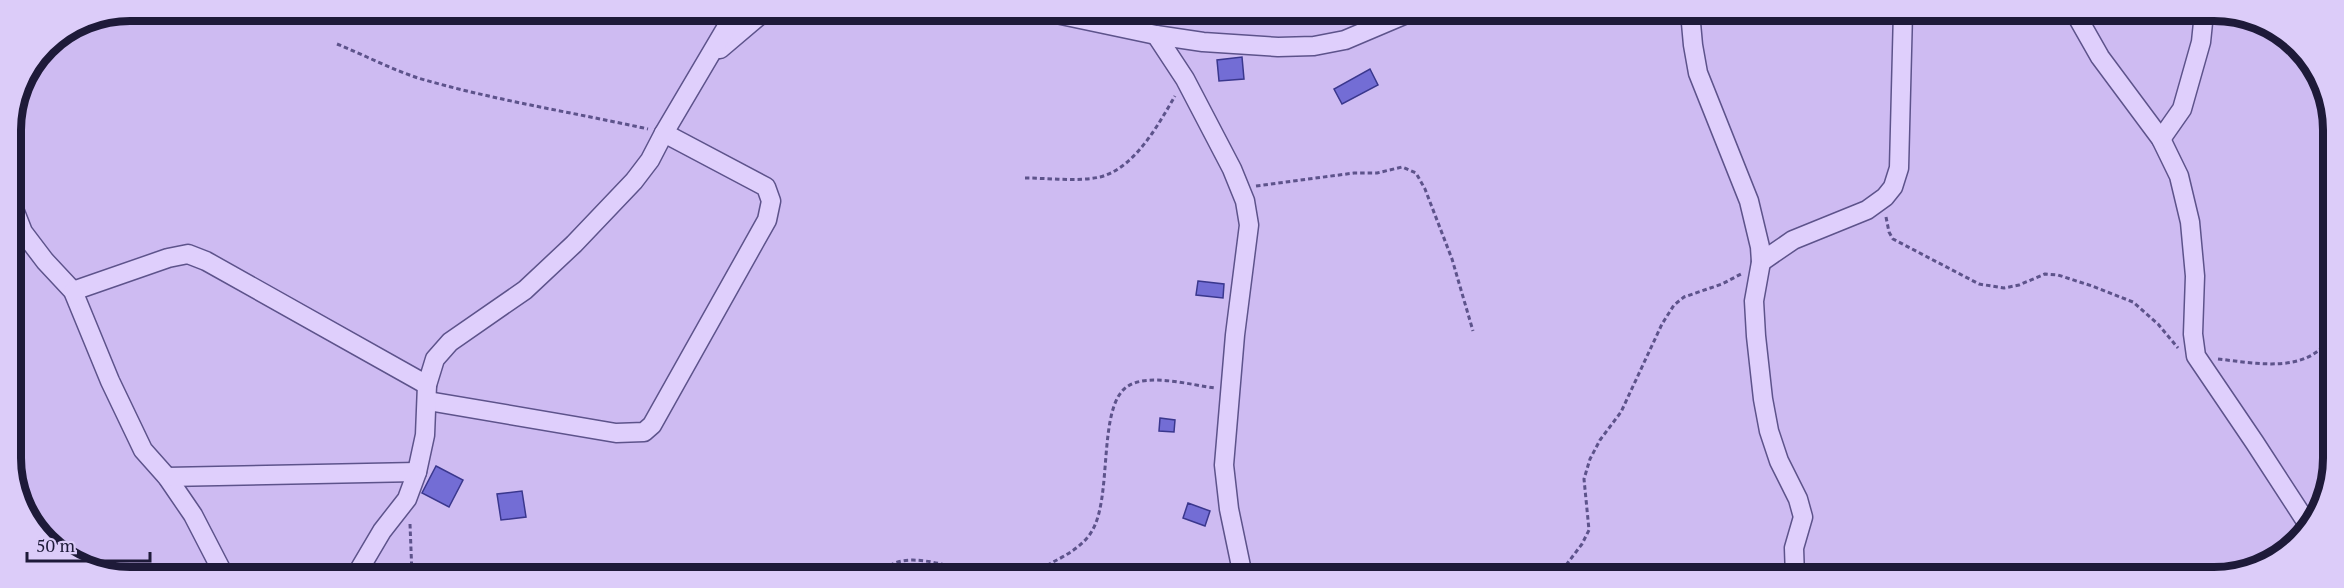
<svg xmlns="http://www.w3.org/2000/svg" width="2344" height="588" font-family="'PT Serif',serif">
  <style>
    .building { fill: #736dd5; stroke: #3a378d; stroke-width: 1.5 }
    .lines { fill: none; stroke-linecap: round; stroke-linejoin: round }
    .street-casing { stroke: #5d538b; stroke-width: 21 }
    .path { stroke: #5d538b; stroke-width: 3; stroke-dasharray: 4.5 3; stroke-linecap: butt }
    .street { stroke: #dfcffc; stroke-width: 18 }
    .rim { fill: none; stroke: #1e1a39; stroke-width: 8 }
  </style>
  <rect width="100%" height="100%" fill="#cebbf2"/>
  <g class="building">
    <path d="M1242,57L1244,79L1219,81L1217,60Z"/>
    <path d="M1370,69L1378,85L1342,104L1334,89Z"/>
    <path d="M1198,281L1224,284L1223,298L1196,295Z"/>
    <path d="M1160,418L1175,420L1174,432L1159,431Z"/>
    <path d="M436,466L463,480L449,507L422,493Z"/>
    <path d="M522,491L526,517L501,520L497,494Z"/>
    <path d="M1188,503L1210,511L1205,526L1183,518Z"/>
  </g>
  <g class="lines">
    <defs>
      <g id="street">
        <path d="M1047,12L1156,35L1203,42L1278,47L1314,46L1345,40L1411,12"/>
        <path d="M1690,12L1693,45L1698,73L1749,201L1760,247L1761,262L1754,301L1756,336L1763,399L1769,431L1779,461L1798,499L1803,517L1794,548L1795,577"/>
        <path d="M2075,13L2100,57L2161,139L2179,176L2190,222L2195,276L2193,334L2196,356L2255,443L2307,523"/>
        <path d="M1156,35L1185,79L1232,169L1245,201L1249,225L1235,335L1224,465L1229,509L1243,576"/>
        <path d="M720,49L765,11"/>
        <path d="M2161,139L2182,109L2201,42L2204,13"/>
        <path d="M12,204L23,232L45,261L73,291L110,381L143,450L167,477L193,515L224,575"/>
        <path d="M1761,262L1793,240L1867,210L1885,197L1893,187L1899,168L1903,12"/>
        <path d="M73,291L168,258L188,254L206,261L427,385"/>
        <path d="M428,401L616,433L644,432L652,425L767,220L771,201L766,187L664,133"/>
        <path d="M167,477L417,472"/>
        <path d="M356,575L382,531L407,499L417,472L425,435L427,385L435,359L450,342L525,290L574,244L634,181L650,160L664,133L736,11"/>
      </g>
    </defs>
    <use href="#street" class="street-casing"/>
    <g class="path">
      <path d="M337,44C364,55 391,69 418,78C493,100 571,112 648,129"/>
      <path d="M1025,178C1049,178 1077,182 1100,177C1135,168 1158,125 1175,96"/>
      <path d="M1256,186L1354,173H1377L1402,167L1416,173L1425,189L1452,259L1473,331"/>
      <path d="M1886,217L1889,232L1893,239L1979,284L2004,288L2019,285L2045,274L2058,275L2092,286L2133,302L2158,324L2178,348"/>
      <path d="M2218,359C2256,363 2308,375 2331,336"/>
      <path d="M410,524L412,575"/>
      <path d="M879,576C899,544 955,569 982,576"/>
      <path d="M1019,576C1031,574 1043,568 1053,562C1067,555 1084,545 1092,531C1113,496 1097,405 1128,386C1149,373 1191,385 1215,388"/>
      <path d="M1557,577L1582,544L1589,530L1584,479L1590,459L1600,440L1621,412L1662,324L1674,305L1684,297L1722,284L1741,274"/>
    </g>
    <use href="#street" class="street"/>
  </g>
  <path d="M0 0H2344V588H0ZM130 21H2214A109 109 0 0 1 2323 130V458A109 109 0 0 1 2214 567H130A109 109 0 0 1 21 458V130A109 109 0 0 1 130 21Z" fill="#dcccf9" fill-rule="evenodd"/>
  <path class="rim" d="M130 21H2214A109 109 0 0 1 2323 130V458A109 109 0 0 1 2214 567H130A109 109 0 0 1 21 458V130A109 109 0 0 1 130 21Z"/>
  <path d="M27 552v9h123v-9" fill="none" stroke="#1e1a39" stroke-width="3"/>
  <text x="36" y="552" font-size="18" fill="#1e1a39" stroke="#dcccf9" stroke-width="4.5" paint-order="stroke">50 m</text>
</svg>
